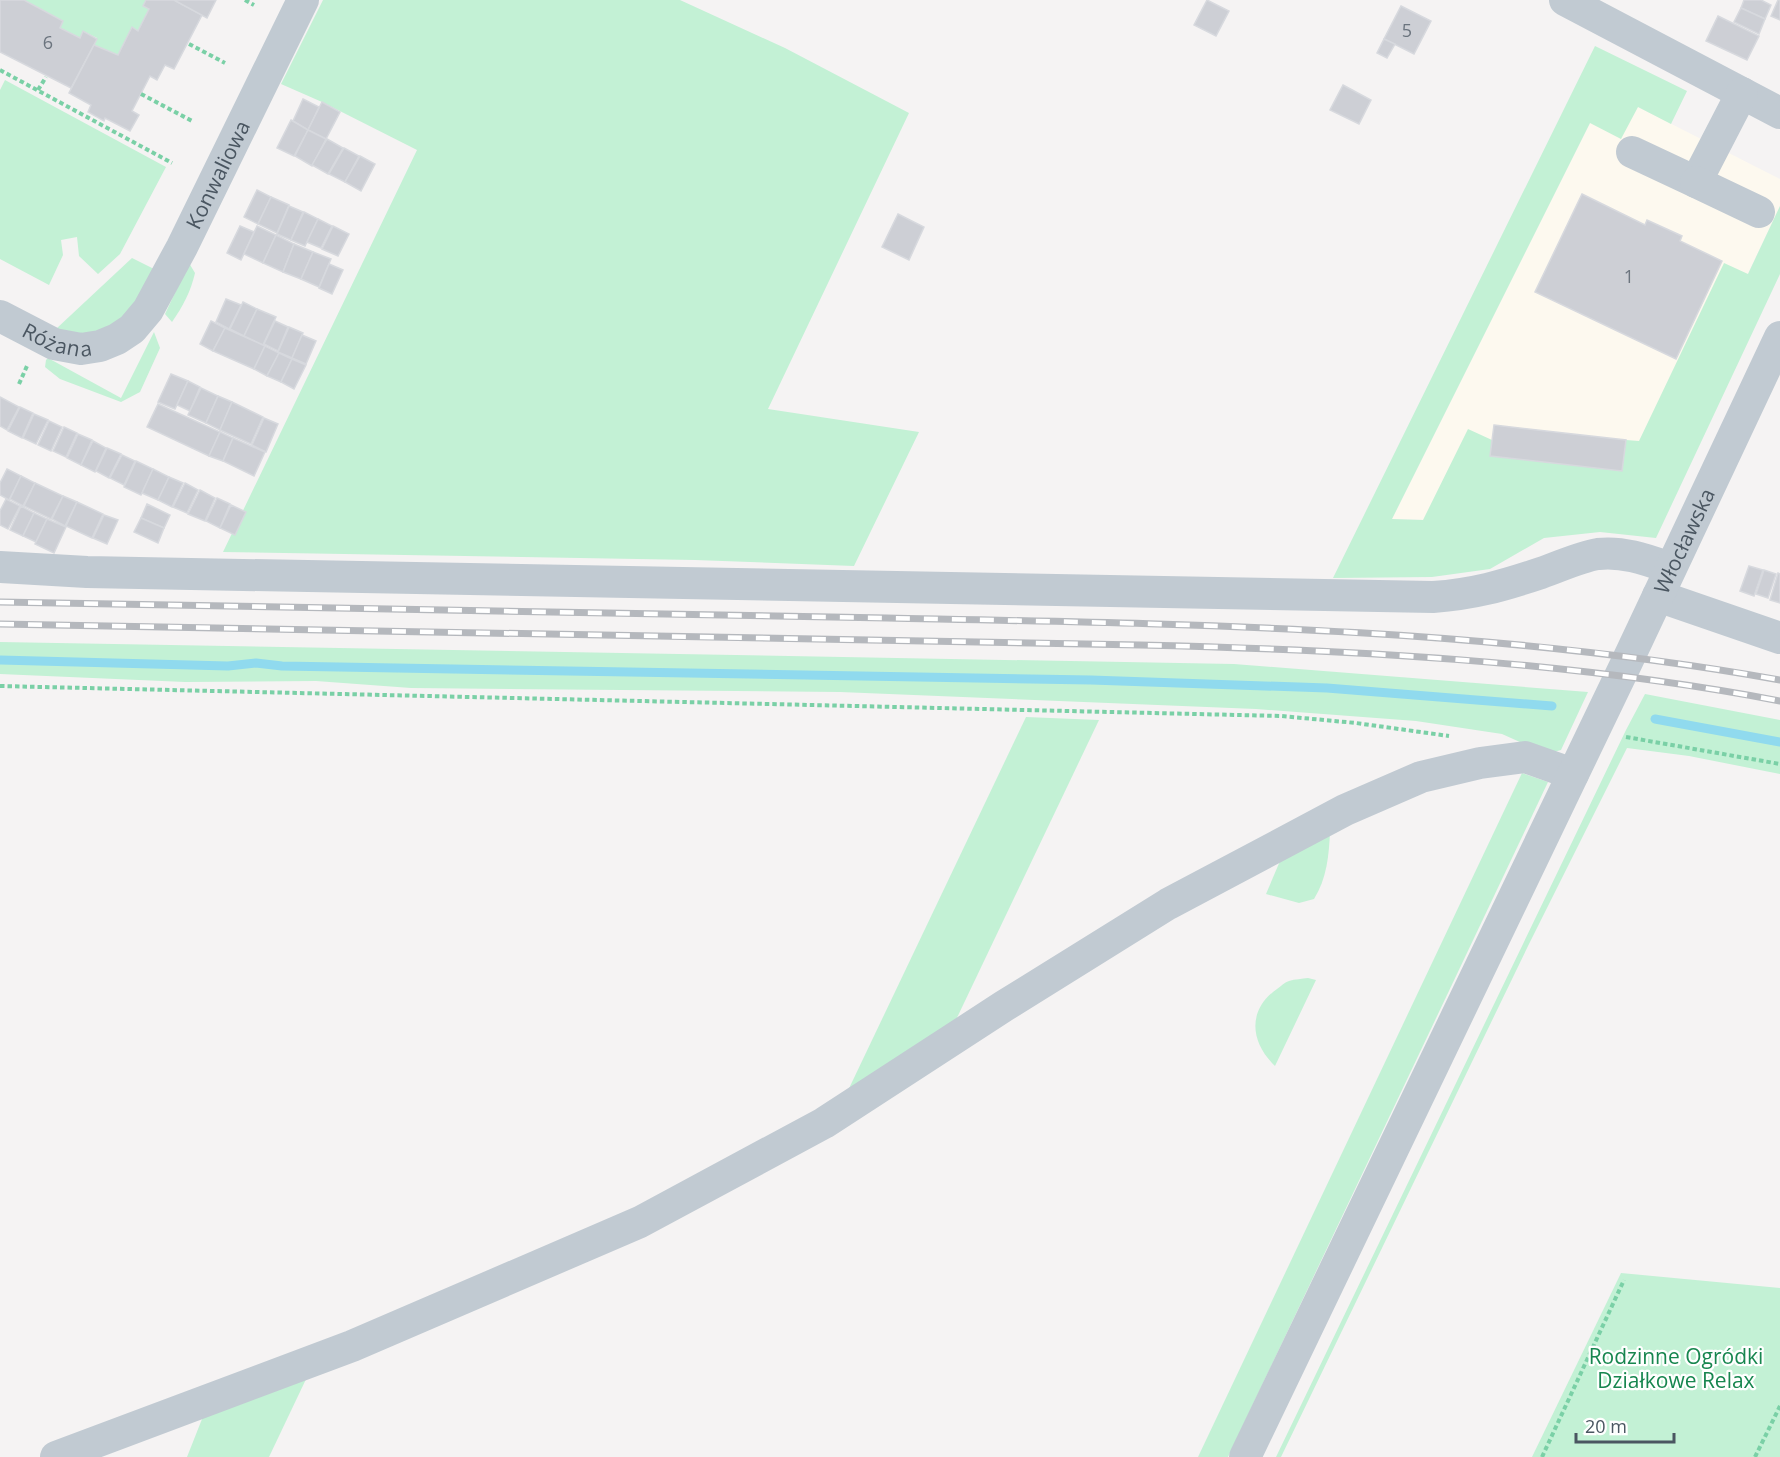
<svg xmlns="http://www.w3.org/2000/svg" width="1780" height="1457" font-family="'Open Sans',sans-serif">
  <style>
    .commercial { fill: #fdf9ef }
    .green { fill: #c3f1d5 }
    .lines { fill: none; stroke-linecap: round; stroke-linejoin: round }
    .stream { stroke: #90daee; stroke-width: 9 }
    .building { fill: #cdcfd5; stroke: #d7d9de; stroke-width: 1.5 }
    .path { stroke: #7ad0a6; stroke-width: 4; stroke-dasharray: 4.5 3; stroke-linecap: butt }
    .minor { stroke: #c1cad2; stroke-width: 32 }
    .rail-casing { stroke: #b5b8bd; stroke-width: 7 }
    .rail { stroke: #fff; stroke-width: 4.5; stroke-dasharray: 14; stroke-linecap: butt }
    .labels { text-anchor: middle; dominant-baseline: central; stroke-width: 4.5; stroke-linejoin: round; paint-order: stroke }
    .number-label { font-size: 18px; fill: #6b747e }
    .street-label { font-size: 21px; fill: #4a5661; stroke: #fff }
    .park-label { font-size: 21px; fill: #17864f; stroke: #fff }
  </style>
  <rect width="100%" height="100%" fill="#f5f3f3"/>
  <path class="commercial" d="M1638,107L1780,179V206L1639,502L1510,522L1392,519L1590,123Z"/>
  <g class="green">
    <path d="M24,0H146L144,6L149,9L138,31L132,27L118,55L94,45L97,38L83,31L80,38L60,28L63,21Z"/>
    <path d="M323,0H680L785,48L909,113L768,409L919,432L854,566L695,560L223,552L417,150L322,102L281,84Z"/>
    <path d="M1595,46L1687,91L1671,124L1638,107L1621,139L1590,123L1392,519L1423,520L1468,429L1492,440L1490,456L1626,440L1639,441L1724,263L1748,274L1780,206V274L1656,538L1600,532L1544,538L1490,569L1432,577L1333,578Z"/>
    <path d="M5,80L166,167L120,254L98,274L79,256L77,237L61,240L63,255L49,285L0,259V90Z"/>
    <path d="M132,258L154,269L134,308L121,322L90,335L56,329Z"/>
    <path d="M189,263L195,273C191,291 183,306 172,322L165,314Z"/>
    <path d="M154,332L160,348L140,392L121,402L60,379L45,367L46,360L48,358L121,398Z"/>
    <path d="M0,642L1234,664L1588,692L1561,750L1550,753L1531,747L1502,734L1416,721L1256,709L840,692L411,688L316,681L185,682L0,674Z"/>
    <path d="M1645,694L1780,720V774L1689,756L1627,748L1528,946L1281,1457H1276L1626,730Z"/>
    <path d="M1026,717L1099,720L954,1024L843,1101Z"/>
    <path d="M1522,773L1548,782L1228,1457H1198Z"/>
    <path d="M1330,831C1329,855 1327,878 1314,899L1299,903L1266,894L1283,854Z"/>
    <path d="M1308,978L1316,980L1275,1066C1250,1042 1247,1010 1277,989C1281,986 1285,982 1289,981C1295,979 1302,979 1308,978Z"/>
    <path d="M1621,1273L1780,1288V1457H1532Z"/>
    <path d="M308,1375L269,1457H187L204,1414Z"/>
  </g>
  <g class="lines">
    <g class="stream">
      <path d="M0,660L228,666L256,663L282,666L1091,680L1327,688L1552,706"/>
      <path d="M1655,719L1780,742"/>
    </g>
  </g>
  <g class="building">
    <path d="M0,0H24L63,21L60,28L80,38L83,31L97,39L71,88L0,52Z"/>
    <path d="M146,0H174L202,15L174,69L165,65L157,80L150,76L132,111L139,115L130,131L105,118L104,121L88,112L91,105L69,93L94,45L118,55L132,27L138,31L149,9L143,6Z"/>
    <path d="M174,0H216L207,18Z"/>
    <path d="M1207,0L1229,11L1216,36L1194,25Z"/>
    <path d="M1744,0H1761L1771,5L1765,19L1741,8Z"/>
    <path d="M1778,0H1780V20L1771,16Z"/>
    <path d="M1401,6L1431,21L1414,54L1384,39Z"/>
    <path d="M1741,8L1765,19L1759,34L1734,22Z"/>
    <path d="M1718,16L1759,36L1747,60L1706,41Z"/>
    <path d="M1384,39L1395,44L1387,58L1377,53Z"/>
    <path d="M1343,85L1371,100L1359,124L1330,110Z"/>
    <path d="M303,99L319,107L308,130L293,121Z"/>
    <path d="M322,102L340,112L326,139L308,130Z"/>
    <path d="M291,120L308,130L294,156L277,148Z"/>
    <path d="M308,130L326,139L312,166L295,156Z"/>
    <path d="M327,139L343,148L328,174L312,165Z"/>
    <path d="M344,148L359,156L345,182L329,174Z"/>
    <path d="M360,156L375,164L361,191L345,182Z"/>
    <path d="M257,190L271,197L258,224L244,217Z"/>
    <path d="M1582,194L1645,225L1647,220L1682,236L1680,241L1722,261L1676,359L1535,292Z"/>
    <path d="M271,197L289,205L277,233L258,224Z"/>
    <path d="M289,206L303,212L291,240L277,234Z"/>
    <path d="M304,212L318,219L305,246L291,240Z"/>
    <path d="M898,214L924,227L909,260L882,247Z"/>
    <path d="M318,219L332,226L321,248L307,242Z"/>
    <path d="M240,226L254,232L241,260L227,253Z"/>
    <path d="M257,226L276,235L263,263L244,254Z"/>
    <path d="M333,226L349,234L338,256L322,249Z"/>
    <path d="M276,235L294,244L283,272L263,263Z"/>
    <path d="M294,244L313,252L301,279L283,272Z"/>
    <path d="M313,252L331,259L319,287L301,279Z"/>
    <path d="M329,264L343,270L332,294L319,288Z"/>
    <path d="M226,299L241,305L229,329L216,322Z"/>
    <path d="M243,302L257,309L244,336L230,329Z"/>
    <path d="M257,309L276,317L263,345L244,336Z"/>
    <path d="M211,321L225,328L213,351L200,344Z"/>
    <path d="M275,321L288,327L278,351L264,344Z"/>
    <path d="M289,327L303,333L292,358L278,352Z"/>
    <path d="M225,328L265,346L254,369L213,351Z"/>
    <path d="M302,335L316,341L306,364L292,358Z"/>
    <path d="M265,346L279,353L267,376L254,369Z"/>
    <path d="M279,353L292,359L281,382L267,376Z"/>
    <path d="M292,359L306,365L294,389L281,382Z"/>
    <path d="M171,374L188,381L175,409L158,402Z"/>
    <path d="M188,381L200,387L190,411L177,405Z"/>
    <path d="M201,388L218,396L206,423L188,415Z"/>
    <path d="M218,396L232,402L220,430L206,423Z"/>
    <path d="M0,397L19,407L7,430L0,426Z"/>
    <path d="M232,402L263,417L251,444L220,430Z"/>
    <path d="M158,404L220,432L209,456L147,427Z"/>
    <path d="M20,407L33,413L22,438L8,431Z"/>
    <path d="M34,414L48,420L36,444L23,438Z"/>
    <path d="M264,418L278,424L266,452L252,445Z"/>
    <path d="M49,421L62,427L51,451L38,445Z"/>
    <path d="M1494,425L1626,440L1622,471L1490,456Z"/>
    <path d="M64,427L77,433L66,457L53,451Z"/>
    <path d="M220,432L233,438L223,461L209,456Z"/>
    <path d="M78,434L92,440L81,465L67,458Z"/>
    <path d="M233,438L265,452L254,476L223,461Z"/>
    <path d="M93,441L106,448L95,472L81,465Z"/>
    <path d="M107,448L121,454L109,478L96,471Z"/>
    <path d="M122,455L135,461L124,485L110,478Z"/>
    <path d="M136,461L153,469L141,495L124,487Z"/>
    <path d="M7,469L21,476L9,500L0,495V483Z"/>
    <path d="M153,469L169,477L158,500L142,493Z"/>
    <path d="M21,476L35,483L23,506L10,499Z"/>
    <path d="M169,477L183,483L172,507L158,500Z"/>
    <path d="M35,483L63,496L51,519L24,506Z"/>
    <path d="M185,483L198,490L187,513L173,507Z"/>
    <path d="M200,490L215,498L205,521L188,514Z"/>
    <path d="M63,496L77,502L65,526L52,519Z"/>
    <path d="M217,498L230,504L220,528L206,521Z"/>
    <path d="M6,499L20,506L8,529L0,525V511Z"/>
    <path d="M77,502L103,514L92,538L66,526Z"/>
    <path d="M147,504L170,515L164,528L141,518Z"/>
    <path d="M231,505L246,512L235,535L220,528Z"/>
    <path d="M21,506L34,513L23,536L10,530Z"/>
    <path d="M34,513L47,519L36,542L23,536Z"/>
    <path d="M104,515L118,520L107,544L93,538Z"/>
    <path d="M141,518L164,528L158,543L134,532Z"/>
    <path d="M47,519L66,527L54,553L35,544Z"/>
    <path d="M1749,566L1763,570L1754,596L1740,591Z"/>
    <path d="M1764,570L1776,574L1768,598L1756,594Z"/>
    <path d="M1778,573L1780,574V603L1770,600Z"/>
  </g>
  <g class="lines">
    <g class="path">
      <path d="M245,0L254,5"/>
      <path d="M189,44L225,63"/>
      <path d="M0,70L172,163"/>
      <path d="M38,90L46,77"/>
      <path d="M141,94L194,122"/>
      <path d="M19,384L27,366"/>
      <path d="M0,686L1281,716L1356,723L1449,736"/>
      <path d="M1626,737L1780,764"/>
      <path d="M1542,1457L1624,1280"/>
      <path d="M1755,1457L1780,1406"/>
    </g>
    <g class="minor">
      <path d="M1565,0L1780,113"/>
      <path d="M1632,152L1696,182L1742,93"/>
      <path d="M1696,182L1759,212"/>
      <path id="s1" d="M0,316L54,344L81,349L100,346L117,339L132,329L148,310L182,247L303,0"/>
      <path d="M0,567L87,572L1433,597C1474,594 1502,586 1541,573C1559,567 1579,557 1598,554C1623,551 1647,560 1670,568"/>
      <path d="M1658,596L1780,638"/>
      <path d="M56,1457L352,1346L640,1222L824,1123L1004,1006L1168,904L1345,810L1421,777L1480,763L1525,757L1573,774"/>
      <path id="s2" d="M1245,1457L1625,666L1780,337"/>
    </g>
    <defs>
      <g id="rail">
        <path d="M0,602C296,607 591,613 887,618C1186,624 1485,627 1780,680"/>
        <path d="M0,624L1140,645C1354,650 1569,661 1780,701"/>
      </g>
    </defs>
    <use href="#rail" class="rail-casing"/>
    <use href="#rail" class="rail"/>
  </g>
  <g class="labels">
    <g class="number-label">
      <text x="1407" y="30">5</text>
      <text x="48" y="42">6</text>
      <text x="1629" y="276">1</text>
    </g>
    <g class="street-label">
      <text stroke="none"><textPath href="#s1" startOffset="321">Konwaliowa</textPath></text>
      <text stroke="none"><textPath href="#s1" startOffset="63">Różana</textPath></text>
      <text stroke="none"><textPath href="#s2" startOffset="1016">Włocławska</textPath></text>
    </g>
    <g class="park-label">
      <text x="1676" y="1356">Rodzinne Ogródki<tspan x="1676" dy="24">Działkowe Relax</tspan></text>
    </g>
  </g>
  <path d="M1576 1433v9h98v-9" fill="none" stroke="#4a5661" stroke-width="3"/>
  <text x="1585" y="1433" font-size="18" fill="#4a5661" stroke="#ffffff" stroke-width="4.5" paint-order="stroke">20 m</text>
</svg>
